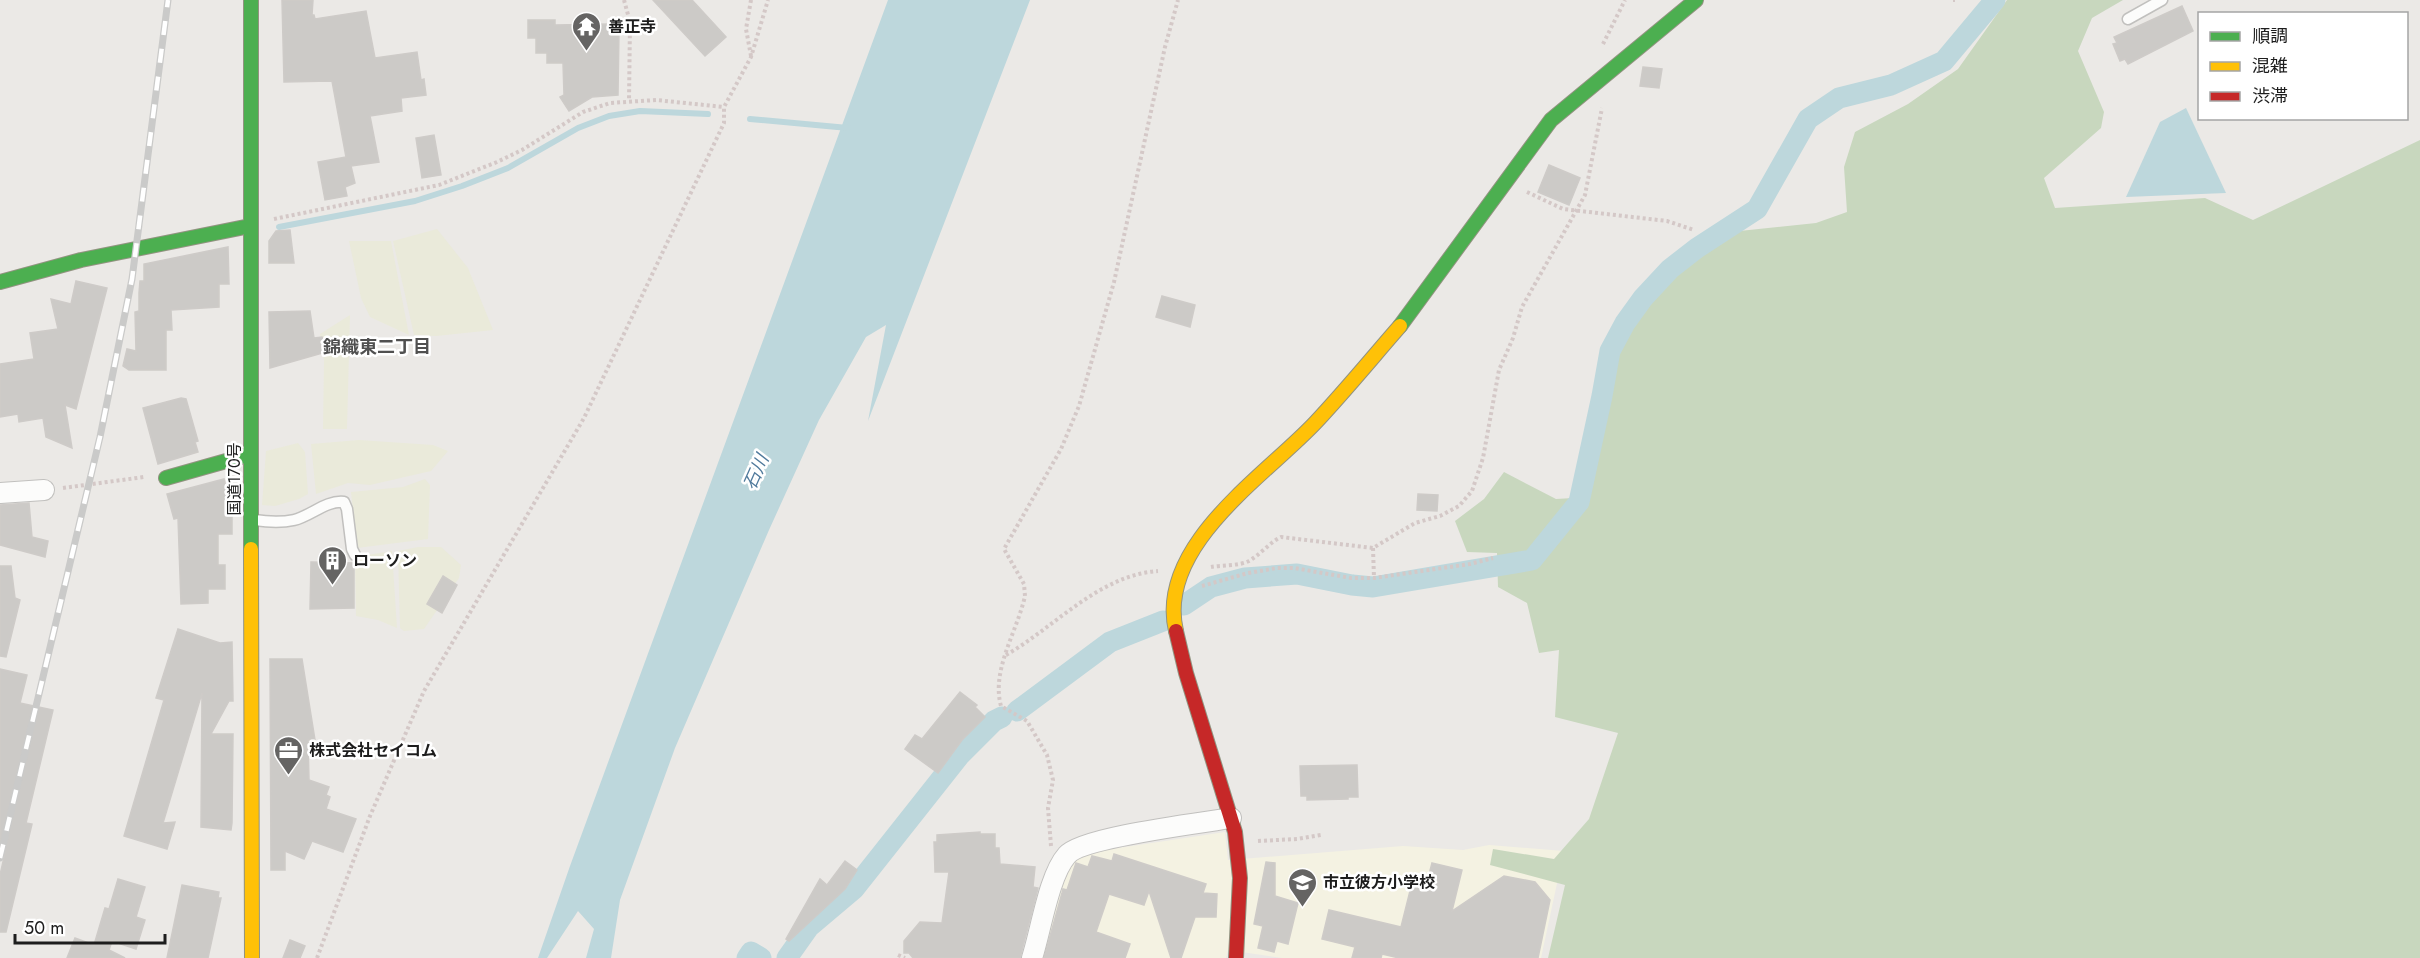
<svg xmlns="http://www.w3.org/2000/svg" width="2420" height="958" font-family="Jost,'Noto Sans JP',sans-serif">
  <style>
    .education { fill: #f4f2e2 }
    .farmland { fill: #eaeada }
    .forest { fill: #c8d7be }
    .water { fill: #bdd7dc }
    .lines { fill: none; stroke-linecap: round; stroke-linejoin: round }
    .stream { stroke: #bdd7dc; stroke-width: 6 }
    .canal { stroke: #bdd7dc; stroke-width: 21 }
    .building { fill: #cccac7; stroke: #cecbc8; stroke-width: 1.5 }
    .lane-casing { stroke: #c1c0be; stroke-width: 13 }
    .street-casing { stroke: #c1c0be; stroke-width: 22 }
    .fast-casing { stroke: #929380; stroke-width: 16 }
    .slow-casing { stroke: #929380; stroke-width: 16 }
    .jam-casing { stroke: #929380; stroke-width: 16 }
    .path { stroke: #d4c8c7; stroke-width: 4; stroke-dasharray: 3 3; stroke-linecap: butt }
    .lane { stroke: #fcfcfb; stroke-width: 10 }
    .street { stroke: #fcfcfb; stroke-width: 20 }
    .fast { stroke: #4caf50; stroke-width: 14 }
    .slow { stroke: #ffc107; stroke-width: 14 }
    .jam { stroke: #c62828; stroke-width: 14 }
    .rail-casing { stroke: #cacac9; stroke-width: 7 }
    .rail { stroke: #fff; stroke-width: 4.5; stroke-dasharray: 14; stroke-linecap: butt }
    .labels { text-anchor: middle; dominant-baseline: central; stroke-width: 5; stroke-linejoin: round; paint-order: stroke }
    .poi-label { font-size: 16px; font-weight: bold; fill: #1d1d1d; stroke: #fff; text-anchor: start }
    .street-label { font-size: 16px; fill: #1d1d1d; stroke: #fff }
    .neighbourhood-label { font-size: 18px; font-weight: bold; fill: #505050; stroke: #fff }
    .water-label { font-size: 18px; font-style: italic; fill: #507a9c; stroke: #fff }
  </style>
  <rect width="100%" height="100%" fill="#ebe9e6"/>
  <path class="education" d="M1225,832L1228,860L1403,846L1463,850L1489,845L1564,851L1541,958H1282L1228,950L1226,958H1039L1060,885L1071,862L1085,853Z"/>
  <g class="farmland">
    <path d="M437,229L468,268L493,330L436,336L414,335L393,241Z"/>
    <path d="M349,241H391L409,335L370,317L361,298Z"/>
    <path d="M350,315L347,429H323L324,360L320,334Z"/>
    <path d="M359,440L433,445L448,451L431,471L370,485L348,483L316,494L311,444Z"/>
    <path d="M298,443L305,452L308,494L299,499L275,506L262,505L266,451Z"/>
    <path d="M425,479L430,485L428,539L357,548L351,492L403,487Z"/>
    <path d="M418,547H441L461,565L459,578L424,629L404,631L400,628L398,551Z"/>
    <path d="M392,551L397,628L378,620L356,616L355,557Z"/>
  </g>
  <path class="forest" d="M2007,0H2123L2092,18L2078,51L2104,112L2101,128L2044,178L2055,208L2205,198L2253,220L2420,140V958H1548L1565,885L1490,865L1493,849L1554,859L1589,819L1618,733L1555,717L1559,650L1539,653L1527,603L1498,587L1497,553L1467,552L1455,521L1484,499L1504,472L1556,499L1590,497L1618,351L1650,299L1682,267L1730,232L1816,223L1847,212L1844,167L1855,132L1908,104L1958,69Z"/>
  <g class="water">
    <path d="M888,0H1030L868,421L886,325L866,337L819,420L769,530L675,748L620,900L611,958H586L594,929L578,911L547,958H538L570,866Z"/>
    <path d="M2186,108L2226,193L2126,197L2160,122Z"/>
  </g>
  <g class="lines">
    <g class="stream">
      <path d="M750,119L848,128"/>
      <path d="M279,227L415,201L462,186L508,168L578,128L609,116L640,111L708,114"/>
    </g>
    <g class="canal">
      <path d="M1184,605L1211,587L1245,578L1297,574L1352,585L1373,587L1532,560L1579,502L1602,396L1610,351L1625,323L1643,298L1670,269L1697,248L1757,209L1808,119L1839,98L1891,85L1944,61L1995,0"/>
      <path d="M1017,711L1110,642L1163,621"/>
      <path d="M747,958L751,952L761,958"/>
      <path d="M787,958L809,927L854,889L960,755L994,721L1002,717"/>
    </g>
  </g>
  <g class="building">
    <path d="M282,0H313L312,15H314L315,19L366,11L375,58L417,52L421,80L424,79L426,95L401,98L402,111L370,116L379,162L351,166L355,183L345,187L347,196L325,200L318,162L346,157L332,81L284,82Z"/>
    <path d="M653,0H692L726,37L705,56Z"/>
    <path d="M2182,6L2193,31L2128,64L2125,59L2120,61L2113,44L2117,43L2114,37Z"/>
    <path d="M528,20H555V25L609,24L610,30H619L618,95L592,97L569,111L560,97L564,95L563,63H547V53H536V38H528Z"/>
    <path d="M1643,67L1662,69L1659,88L1640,86Z"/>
    <path d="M434,135L441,175L422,178L416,138Z"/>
    <path d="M1549,165L1580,178L1569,205L1538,192Z"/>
    <path d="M290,230L294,263H269V241L276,231Z"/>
    <path d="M228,247L229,284H219V307L171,310L172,330H166V370H129L123,366L127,349L136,351L135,312L139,311V293L140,281H144V264Z"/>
    <path d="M76,281L107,288L76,409L65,405L72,448L46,437L43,418L19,422L18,414L0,417V364L34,359L30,333L58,329L51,299L71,304Z"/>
    <path d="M1162,296L1195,305L1190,327L1156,317Z"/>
    <path d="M310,311L314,338L322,337L326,352L270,368L269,312Z"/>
    <path d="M181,398L186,399L198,441L195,442L198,452L158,464L143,408Z"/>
    <path d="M224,479L232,511V534H218V565H225V589H208V603L181,604L178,518L174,519L167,494Z"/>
    <path d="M1418,494L1438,495L1437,511L1417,510Z"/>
    <path d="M29,503L32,537L48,541L45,557L0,545V505Z"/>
    <path d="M311,562L354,563V608L310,609Z"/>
    <path d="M0,566H11L15,598L20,600L6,657L0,656Z"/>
    <path d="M443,576L457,585L442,613L427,604Z"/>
    <path d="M178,629L220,643L232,642L233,701H229L211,734H233L232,823L231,830L201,827L202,693L163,823L175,822L167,849L124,836L164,700L156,698Z"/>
    <path d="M270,659H302L315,740H308L309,780L329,787L326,795L330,797L326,809L356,819L343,852L312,841L304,859L285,851V870H271Z"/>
    <path d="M0,669L27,675L20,703L53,710L26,823L32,824L6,932H0V875L5,853H0Z"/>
    <path d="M960,692L977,705L975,707L985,717L962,740L938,773L905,749L915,735L922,739Z"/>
    <path d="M1357,765L1358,797H1348V799L1307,800V796H1301L1300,766Z"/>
    <path d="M980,832V834H995V848H999L1000,864L1035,867L1033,887L1038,888L1020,958H913L909,953H904V941L920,922L942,923L949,872H935L934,842H937V835Z"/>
    <path d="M1114,854L1206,884L1203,893L1217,894L1216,917H1195L1181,958H1171L1149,891L1144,905L1109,894L1096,932L1130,944L1125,958H1044L1062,893L1063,889L1067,890L1076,863L1088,867L1092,856L1112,861Z"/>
    <path d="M845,861L857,870L845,889L789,941L786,939L820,879L827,885Z"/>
    <path d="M1266,862L1275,863V896L1298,903L1288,944L1277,941L1274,952L1258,948L1263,926L1254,924Z"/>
    <path d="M1432,863L1462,870L1452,911L1504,876L1535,882L1550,900L1538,958H1399L1382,954L1381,958H1352L1355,947L1322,939L1329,910L1401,927L1412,883L1426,886Z"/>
    <path d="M118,879L145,887L136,917L145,920L136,949L112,941L109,950L125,958H67L75,938L94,945L105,908L109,909Z"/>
    <path d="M182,885L219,892L218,898H221L208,958H167Z"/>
    <path d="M290,940L305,946L300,958H283Z"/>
  </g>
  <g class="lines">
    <defs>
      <g id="lane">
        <path d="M2128,19L2162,0"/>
        <path d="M254,520C267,522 281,523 294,520C311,516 326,500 344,502L347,509L352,549L355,555"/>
      </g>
      <g id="street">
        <path d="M0,493L44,490"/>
        <path d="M1032,958C1041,930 1049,875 1067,855C1082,837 1202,823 1231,818"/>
      </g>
      <g id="fast">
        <path d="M0,282L81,260L250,226"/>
        <path d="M1400,326L1551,120L1696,0"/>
        <path d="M166,478L251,454"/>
        <path d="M251,549V0"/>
      </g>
      <g id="slow">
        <path d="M251,549L252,958"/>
        <path d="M1176,631C1156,546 1265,476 1315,423C1345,391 1372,358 1400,326"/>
      </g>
      <path id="jam" d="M1176,631L1186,673L1235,832L1240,878L1236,958"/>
    </defs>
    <use href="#lane" class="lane-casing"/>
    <use href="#street" class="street-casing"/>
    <use href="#fast" class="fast-casing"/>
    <use href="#slow" class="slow-casing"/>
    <use href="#jam" class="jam-casing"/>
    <g class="path">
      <path d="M624,0L630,22L629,101"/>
      <path d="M751,0L746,29L751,56"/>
      <path d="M1953,0H1955"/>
      <path d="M1603,44L1625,0"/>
      <path d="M1527,192L1563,209L1667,221L1694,230"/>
      <path d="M274,219L439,185L497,162L522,150L583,112L610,103L656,100L724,107"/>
      <path d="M63,488L144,477"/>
      <path d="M1373,548L1374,578"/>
      <path d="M1211,567C1222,565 1239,566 1249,561C1261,554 1269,543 1281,537L1373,548L1415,523L1440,516L1459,506L1472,491L1483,458L1499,370L1513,338L1522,307L1585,195L1602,108"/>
      <path d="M1202,586L1248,573L1277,568H1294L1351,578H1374L1470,564L1493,558"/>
      <path d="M1006,655C1055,627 1099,575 1158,571"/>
      <path d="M1258,841L1297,839L1321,835"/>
      <path d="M1051,846L1048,808L1053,780L1047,755L1027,721L1001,706C991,670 1017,632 1025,596L1024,584L1004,549L1061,449L1079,406L1114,282L1165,47L1178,0"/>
      <path d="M898,955L905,958"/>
      <path d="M317,958L370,816L424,691L584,418L724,123V107L751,57L768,0"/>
    </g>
    <use href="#lane" class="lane"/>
    <use href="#street" class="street"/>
    <use href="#fast" class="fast"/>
    <use href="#slow" class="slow"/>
    <use href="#jam" class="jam"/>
    <defs>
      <path id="rail" d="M0,858L100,437L132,279L168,0"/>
    </defs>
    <use href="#rail" class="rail-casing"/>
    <use href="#rail" class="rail"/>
  </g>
  <defs>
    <symbol id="temple-pin" viewBox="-11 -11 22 30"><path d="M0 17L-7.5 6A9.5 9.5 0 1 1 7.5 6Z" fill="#656463" stroke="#fff"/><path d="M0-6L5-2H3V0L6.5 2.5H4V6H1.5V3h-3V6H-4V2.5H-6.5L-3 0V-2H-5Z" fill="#fff"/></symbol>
    <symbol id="building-pin" viewBox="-11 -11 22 30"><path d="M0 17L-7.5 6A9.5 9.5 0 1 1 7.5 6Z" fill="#656463" stroke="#fff"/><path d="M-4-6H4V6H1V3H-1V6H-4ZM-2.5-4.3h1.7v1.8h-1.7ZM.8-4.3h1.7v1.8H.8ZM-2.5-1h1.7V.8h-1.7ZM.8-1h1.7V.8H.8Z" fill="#fff"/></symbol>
    <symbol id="office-pin" viewBox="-11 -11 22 30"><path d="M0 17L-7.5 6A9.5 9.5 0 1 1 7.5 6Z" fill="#656463" stroke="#fff"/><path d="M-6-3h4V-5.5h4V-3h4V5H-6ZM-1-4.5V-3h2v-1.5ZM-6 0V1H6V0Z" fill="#fff"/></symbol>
    <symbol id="school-pin" viewBox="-11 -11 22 30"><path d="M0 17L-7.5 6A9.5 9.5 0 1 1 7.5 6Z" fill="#656463" stroke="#fff"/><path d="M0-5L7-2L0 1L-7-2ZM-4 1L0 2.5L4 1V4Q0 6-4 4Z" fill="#fff"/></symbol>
  </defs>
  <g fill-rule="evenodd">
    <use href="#temple-pin" x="570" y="10" width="33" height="45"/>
    <use href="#building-pin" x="316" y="544" width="33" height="45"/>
    <use href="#office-pin" x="272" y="734" width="33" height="45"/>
    <use href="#school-pin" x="1286" y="866" width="33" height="45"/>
  </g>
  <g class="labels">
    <g class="poi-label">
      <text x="608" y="26">善正寺</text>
      <text x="353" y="560">ローソン</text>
      <text x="309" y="750">株式会社セイコム</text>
      <text x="1323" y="882">市立彼方小学校</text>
    </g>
    <g class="street-label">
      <text transform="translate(234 479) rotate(-90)">国道170号</text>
    </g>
    <g class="neighbourhood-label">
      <text x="377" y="347">錦織東二丁目</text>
    </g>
    <g class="water-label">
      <text transform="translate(756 472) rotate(-66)">石川</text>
    </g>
  </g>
  <rect x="2198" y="12" width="210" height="108" fill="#ffffff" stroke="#a5a5a5" stroke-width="1.5"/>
  <rect x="2210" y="32" width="30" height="9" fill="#4caf50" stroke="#a5a5a5" stroke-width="1.5"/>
  <text x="2252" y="42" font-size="18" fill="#1d1d1d">順調</text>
  <rect x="2210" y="62" width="30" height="9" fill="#ffc107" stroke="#a5a5a5" stroke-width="1.5"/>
  <text x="2252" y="72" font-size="18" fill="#1d1d1d">混雑</text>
  <rect x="2210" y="92" width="30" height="9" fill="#c62828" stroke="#a5a5a5" stroke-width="1.5"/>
  <text x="2252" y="102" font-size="18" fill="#1d1d1d">渋滞</text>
  <path d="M15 934v9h150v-9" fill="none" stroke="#1d1d1d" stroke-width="3"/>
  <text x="24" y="934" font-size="18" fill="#1d1d1d" stroke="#ffffff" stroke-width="4.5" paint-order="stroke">50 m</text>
</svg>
